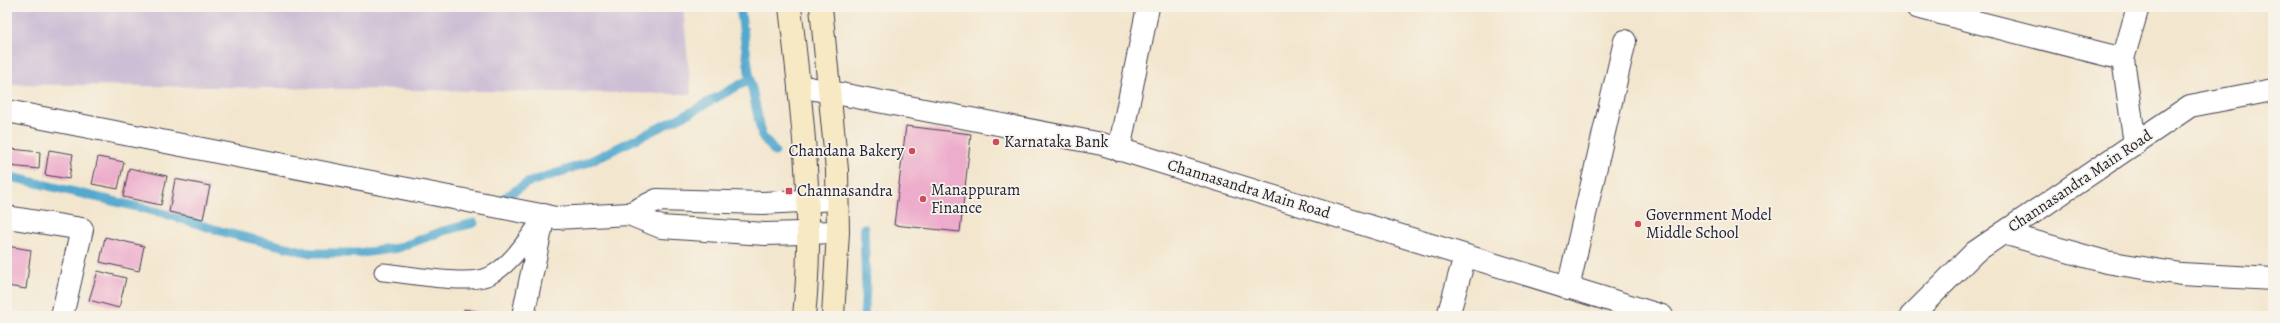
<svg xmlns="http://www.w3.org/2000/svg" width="2280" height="323" font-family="Alegreya,serif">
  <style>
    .industrial { fill: #ccbed4 }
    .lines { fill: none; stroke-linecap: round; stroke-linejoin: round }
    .stream { stroke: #52a8ce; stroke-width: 9 }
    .building { fill: #edaccb }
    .service-casing { stroke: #413f51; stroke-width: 19 }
    .minor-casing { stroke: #413f51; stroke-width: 24 }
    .tertiary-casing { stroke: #413f51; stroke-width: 24 }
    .secondary-casing { stroke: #413f51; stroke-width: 24 }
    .service { stroke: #fff; stroke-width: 17 }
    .minor { stroke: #fff; stroke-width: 22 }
    .tertiary { stroke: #fff; stroke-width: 22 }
    .secondary { stroke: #f7e9c3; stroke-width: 22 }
    .poi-dot { fill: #d1495b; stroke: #f7f3e8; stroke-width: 1.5 }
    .labels { text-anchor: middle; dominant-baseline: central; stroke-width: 3.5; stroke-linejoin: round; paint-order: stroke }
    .poi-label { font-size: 16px; fill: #22223b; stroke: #f7f3e8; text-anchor: start }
    .street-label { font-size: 16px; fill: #22223b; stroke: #f7f3e8 }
  </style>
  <rect width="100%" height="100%" fill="#f7f3e8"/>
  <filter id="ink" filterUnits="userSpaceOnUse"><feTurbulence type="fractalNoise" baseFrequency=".025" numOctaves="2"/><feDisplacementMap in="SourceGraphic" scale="8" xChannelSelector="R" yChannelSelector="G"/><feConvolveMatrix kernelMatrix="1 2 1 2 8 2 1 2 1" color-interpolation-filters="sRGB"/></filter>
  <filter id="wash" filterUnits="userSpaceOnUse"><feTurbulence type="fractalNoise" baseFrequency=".012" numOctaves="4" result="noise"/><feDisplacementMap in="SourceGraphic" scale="16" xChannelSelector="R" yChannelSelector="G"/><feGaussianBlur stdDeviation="0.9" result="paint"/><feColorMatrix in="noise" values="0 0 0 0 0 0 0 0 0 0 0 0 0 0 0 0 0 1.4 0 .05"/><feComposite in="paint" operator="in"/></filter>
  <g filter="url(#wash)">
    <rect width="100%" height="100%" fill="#f3e6ce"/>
    <path class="industrial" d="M7,7H683L691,94L7,84Z"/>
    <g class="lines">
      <g class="stream">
        <path d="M740,7L750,79L762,136L775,152"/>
        <path d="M7,176L159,212L227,233L311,253H361L398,248L443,231L474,223"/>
        <path d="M504,198L527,183L584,164L638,138L689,113L750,79"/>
        <path d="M864,316L866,289L864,228"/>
      </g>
    </g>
    <g id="blocks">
      <g class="building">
        <path d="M906,126L971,134L960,232L894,225Z"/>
        <path d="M11,149L40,152L39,169L9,166Z"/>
        <path d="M49,150L73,154L69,179L45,175Z"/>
        <path d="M98,157L124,162L118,189L92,184Z"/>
        <path d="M129,168L167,176L161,205L123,197Z"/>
        <path d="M175,179L210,186L203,219L169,212Z"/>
        <path d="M105,237L144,246L139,271L100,262Z"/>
        <path d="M7,246L31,250L26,289L7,286Z"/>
        <path d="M98,271L126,278L119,308L89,300Z"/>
        <path d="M464,309L490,314L489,316H463Z"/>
      </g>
    </g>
  </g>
  <g filter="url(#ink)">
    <use href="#blocks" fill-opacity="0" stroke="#413f51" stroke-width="1"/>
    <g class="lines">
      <defs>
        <path id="service" d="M383,272C407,274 472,287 491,275C513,263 527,238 542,219"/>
        <g id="minor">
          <path d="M1917,7L2123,59L2135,144"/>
          <path d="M2123,59L2138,7"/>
          <path d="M1119,150L1148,7"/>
          <path d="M7,217L82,229L62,316"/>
          <path d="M2003,233L2106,262L2181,274L2273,279"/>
          <path d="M1568,288L1625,41"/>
          <path d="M523,316L544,215"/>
          <path d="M1448,316L1465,256"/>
        </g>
        <g id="tertiary">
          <path d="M799,86L1102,144L1662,316"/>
          <path d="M7,111L556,218L629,214L657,200L763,203L837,199"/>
          <path d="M629,214L661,227L765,234L838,232"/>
          <path d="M1911,316L1975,252L2190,106L2273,90"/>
        </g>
        <g id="secondary">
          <path d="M790,7C802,109 815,214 804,316"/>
          <path d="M821,7L837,170L838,232L833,316"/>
        </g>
      </defs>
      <use href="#service" class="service-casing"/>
      <use href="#minor" class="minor-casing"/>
      <use href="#tertiary" class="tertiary-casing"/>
      <use href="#secondary" class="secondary-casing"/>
      <use href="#service" class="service"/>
      <use href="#minor" class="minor"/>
      <use href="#tertiary" class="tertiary"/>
      <use href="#secondary" class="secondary"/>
    </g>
  </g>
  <g class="poi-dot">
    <circle cx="996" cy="142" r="4"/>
    <circle cx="912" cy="151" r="4"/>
    <rect x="785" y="187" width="8" height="8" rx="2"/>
    <circle cx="923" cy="199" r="4"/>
    <circle cx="1638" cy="224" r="4"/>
  </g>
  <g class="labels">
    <g class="poi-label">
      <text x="1004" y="142">Karnataka Bank</text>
      <text x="904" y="151" text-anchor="end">Chandana Bakery</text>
      <text x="931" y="190">Manappuram<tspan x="931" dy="18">Finance</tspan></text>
      <text x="797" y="191">Channasandra</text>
      <text x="1646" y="215">Government Model<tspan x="1646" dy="18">Middle School</tspan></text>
    </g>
    <g class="street-label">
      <text transform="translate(2080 181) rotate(-34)">Channasandra Main Road</text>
      <text transform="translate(1249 189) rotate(17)">Channasandra Main Road</text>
    </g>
  </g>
  <rect width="2280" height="323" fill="none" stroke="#f7f3e8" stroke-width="24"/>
</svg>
